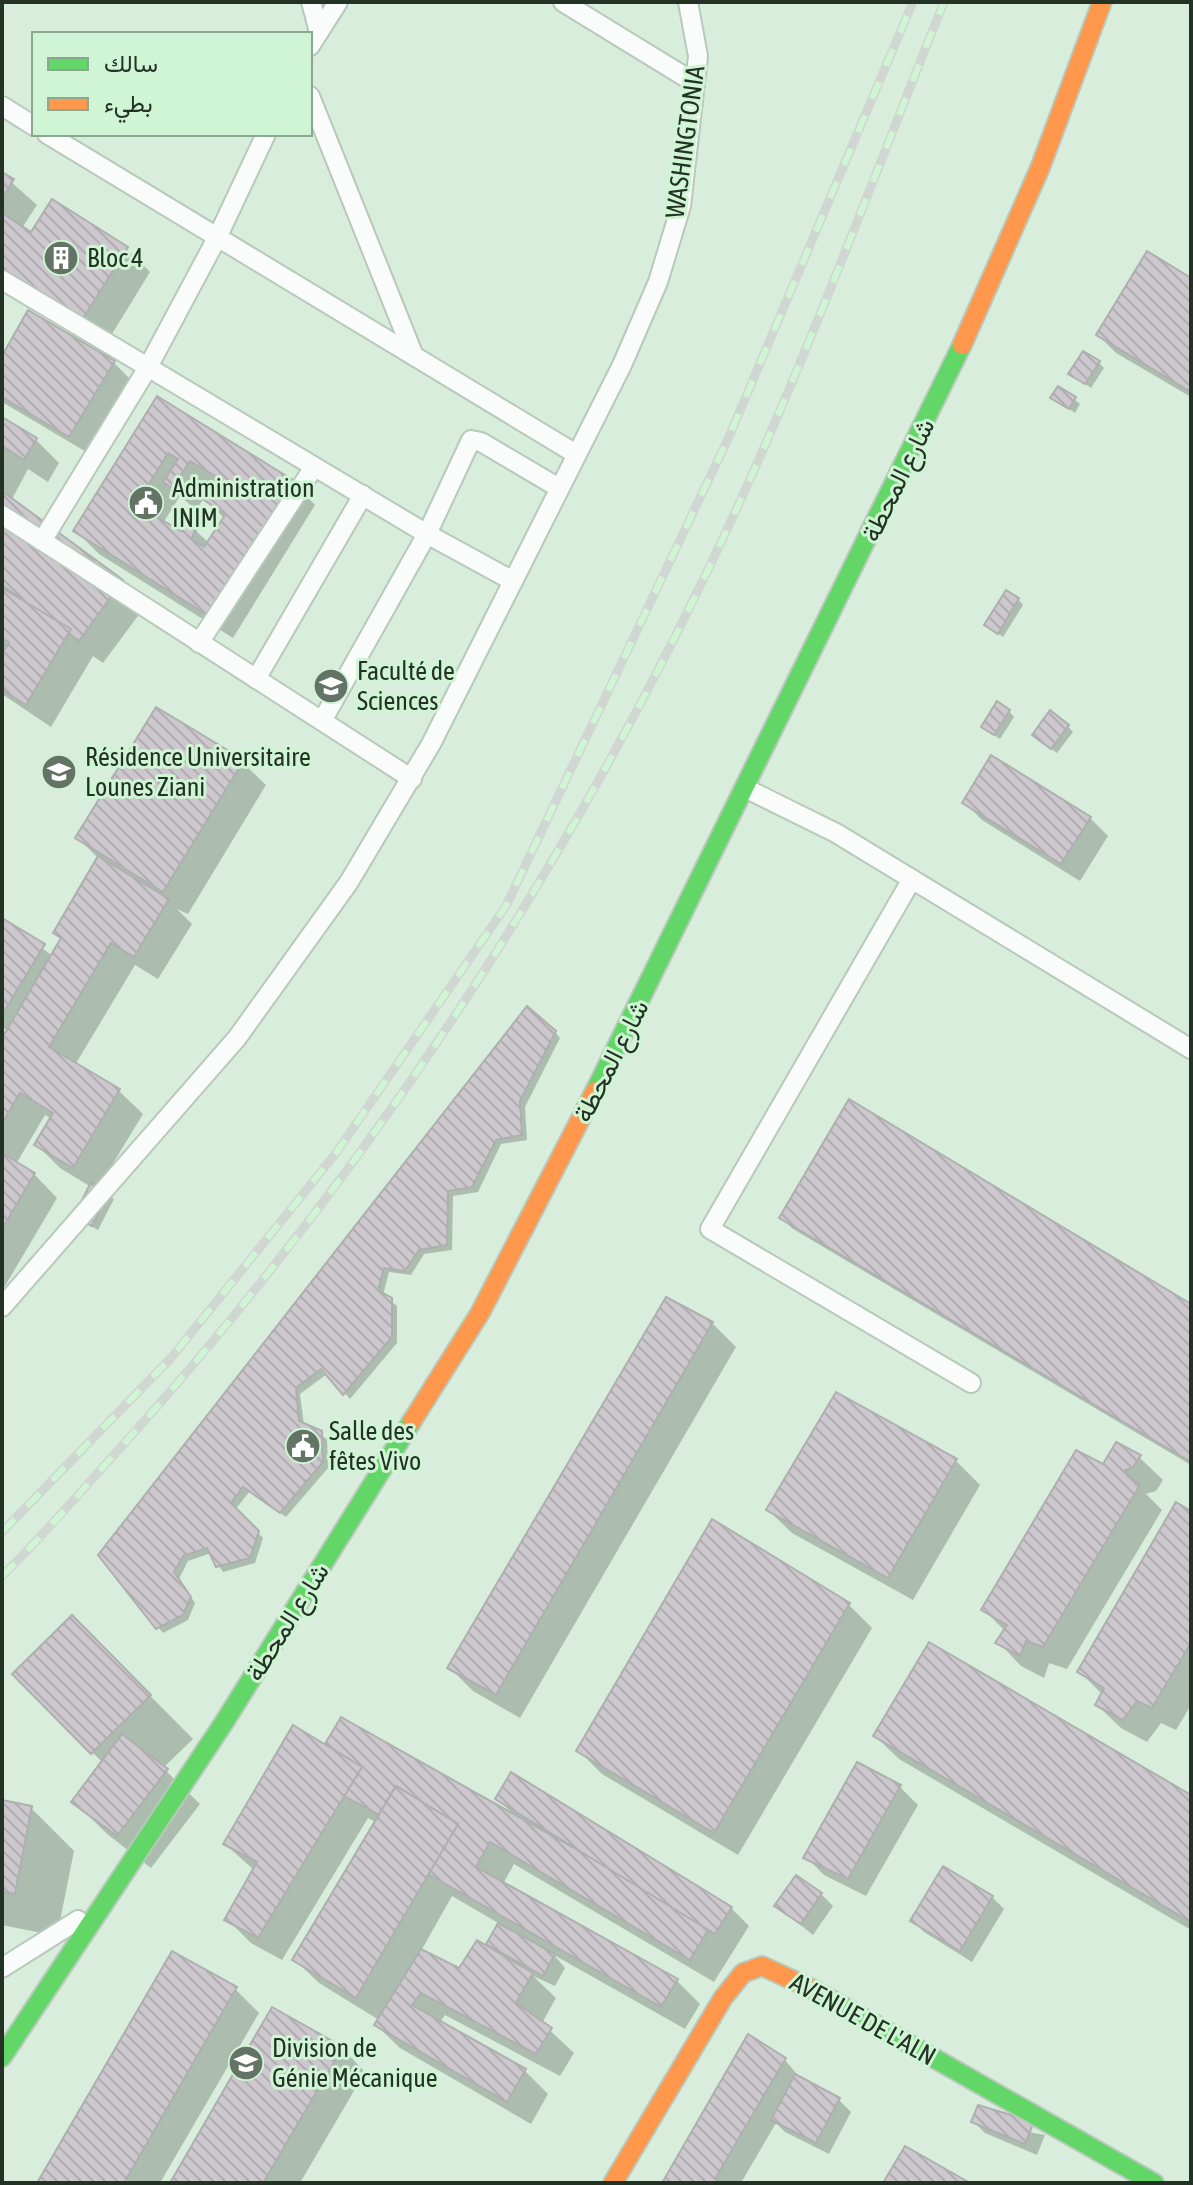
<svg xmlns="http://www.w3.org/2000/svg" width="1193" height="2185" viewBox="0 0 1193 2185" font-family="'Asap Condensed',Vazirmatn,sans-serif">
<style>
.shadow{fill:#0003;fill-rule:evenodd}
.building{fill:url(#building-back-hatch);stroke:#adb0ae;stroke-width:2;fill-rule:evenodd}
.lines{fill:none;stroke-linecap:round;stroke-linejoin:round}
.lane-casing{stroke:#b8c9bb;stroke-width:22}
.fast-casing{stroke:#b8c9bb;stroke-width:22}
.slow-casing{stroke:#b8c9bb;stroke-width:22}
.lane{stroke:#f9fcfa;stroke-width:18}
.fast{stroke:#63d668;stroke-width:18}
.slow{stroke:#ff974d;stroke-width:18}
.rail-casing{stroke:#d0d6d1;stroke-width:9}
.rail{stroke:#d0f5d5;stroke-width:6;stroke-dasharray:18;stroke-linecap:butt}
.labels{text-anchor:middle;stroke-width:6;stroke-linejoin:round;paint-order:stroke}
.street-label{font-size:26px;fill:#243226;stroke:#d0f5d5}
.poi-label{font-size:26px;fill:#243226;stroke:#d0f5d5;text-anchor:start}
</style>
<defs>
<pattern id="building-back-hatch" width="6" height="6" patternUnits="userSpaceOnUse" patternTransform="scale(2)"><rect width="6" height="6" fill="#cdc8ce"/><path d="M-1 5l2 2M0 0l6 6M5-1l2 2" fill="none" stroke="#b0acb1"/></pattern>
</defs>
<rect width="100%" height="100%" fill="#d8eddb"/>
<g class="shadow">
<polygon points="2,174 37,205 22,228 32,235 126,248 150,272 107,342 2,277"/>
<polygon points="1191,281 1191,397 1116,353 1098,335"/>
<polygon points="2,360 114,363 132,381 88,453 2,402"/>
<polygon points="1098,362 1104,368 1091,388 1071,374"/>
<polygon points="1053,398 1074,399 1080,404 1075,413"/>
<path d="M158,399l134,82 23,24 -82,133 -134,-84 -23,-23zM214,483l21,13 -2,4 -23,-11zM180,496l16,14 8,-12 21,21 -16,24 -14,-13 -13,4 -19,-11z"/>
<polygon points="2,420 36,440 59,463 48,482 28,469 11,501 122,582 146,605 103,663 93,656 51,727 2,694 2,658 7,649 2,646 2,591 6,591 2,587"/>
<polygon points="1018,599 1023,605 1003,637 987,625"/>
<polygon points="1009,711 1014,717 1000,739 989,732"/>
<polygon points="1068,726 1073,732 1057,753 1040,740"/>
<polygon points="242,762 266,785 188,914 177,909 192,924 158,979 135,965 75,1065 119,1091 143,1114 98,1188 114,1199 98,1230 82,1221 91,1187 60,1168 37,1145 52,1119 45,1115 16,1164 34,1174 57,1198 2,1291 2,1042 8,1031 2,1027 2,920 53,956 63,940 55,933 99,859 77,837"/>
<polygon points="964,802 1090,818 1108,836 1080,881 982,820"/>
<polygon points="555,1032 560,1038 525,1107 527,1140 501,1144 478,1192 453,1196 452,1250 424,1254 411,1275 389,1272 383,1295 397,1306 397,1343 350,1399 327,1374 300,1394 304,1425 327,1439 328,1468 286,1517 250,1491 235,1510 263,1538 255,1563 223,1572 211,1553 188,1561 179,1579 195,1603 188,1620 163,1633 101,1555"/>
<polygon points="781,1218 1191,1306 1191,1465 793,1229"/>
<polygon points="712,1323 736,1347 520,1718 473,1691 449,1667"/>
<polygon points="836,1395 956,1461 980,1485 913,1600 792,1533 768,1510"/>
<polygon points="1139,1457 1163,1480 1156,1491 1146,1494 1162,1510 1067,1669 1049,1663 1044,1678 1021,1666 998,1642 1005,1631 984,1610 1104,1467"/>
<polygon points="1191,1514 1191,1705 1176,1730 1161,1723 1147,1742 1121,1728 1097,1705 1103,1695 1080,1672"/>
<polygon points="849,1605 872,1628 738,1855 602,1774 578,1750"/>
<polygon points="72,1617 193,1739 163,1768 200,1804 151,1868 107,1834 74,1801 103,1763 15,1674"/>
<path d="M342,1719l171,95 -16,-16 234,110 18,18 -35,56 -200,-118 -11,20 174,97 23,23 -15,25 -131,-74 11,13 -10,18 -22,-10 23,22 -14,25 32,30 -14,23 -115,-61 -5,7 84,48 24,24 -17,30 -131,-76 -24,-23 3,-5 -60,-37 -24,-23 82,-137 -9,-5 -86,142 -31,-17 -24,-24 28,-48 -30,-27 101,-97zM452,1896l48,28 -12,20 8,8 -36,19 -39,-20z"/>
<polygon points="875,1736 1191,1797 1191,1930 899,1759"/>
<polygon points="858,1765 900,1787 918,1805 866,1896 824,1875 806,1857"/>
<polygon points="2,1802 31,1808 74,1851 57,1936 2,1925"/>
<polygon points="821,1894 833,1906 813,1935 777,1906"/>
<polygon points="992,1897 1004,1909 972,1962 924,1932 912,1920"/>
<polygon points="235,1989 259,2013 160,2183 40,2183"/>
<polygon points="342,2048 365,2072 300,2183 173,2183"/>
<polygon points="784,2059 801,2079 839,2100 851,2112 829,2154 785,2132 776,2123 741,2183 664,2183"/>
<polygon points="974,2122 1045,2135 1037,2155 985,2133"/>
</g>
<g class="building">
<polygon points="2,172 14,179 2,199"/>
<polygon points="52,199 128,247 82,320 2,270 2,213 31,232"/>
<polygon points="1147,251 1191,278 1191,392 1096,335"/>
<polygon points="28,310 115,361 69,437 2,397 2,356"/>
<polygon points="1083,351 1100,361 1085,384 1068,374"/>
<polygon points="1058,386 1076,397 1069,409 1050,398"/>
<path d="M157,396l136,84 -84,136 -136,-85zM168,453l10,6 -15,23 9,6 18,-27 47,28 -5,8 -23,-12 -9,12 25,18 -21,32 -13,-8 6,-11 -10,-6 -6,9 -45,-26z"/>
<polygon points="2,417 37,438 24,460 4,447 2,451"/>
<polygon points="2,491 123,580 79,641 2,585"/>
<polygon points="2,588 71,629 26,705 2,690 2,654 9,642 2,638"/>
<polygon points="1006,590 1019,598 998,634 984,625"/>
<polygon points="997,701 1010,710 994,735 981,727"/>
<polygon points="156,707 244,760 163,892 75,838"/>
<polygon points="1050,710 1069,725 1051,749 1032,735"/>
<polygon points="991,755 1091,817 1061,864 962,803"/>
<polygon points="98,856 169,899 134,957 111,943 49,1047 120,1089 73,1168 34,1145 53,1113 20,1093 2,1124 2,1038 61,938 53,933"/>
<polygon points="2,918 45,944 2,1015"/>
<polygon points="527,1006 556,1031 520,1101 522,1135 496,1140 472,1187 448,1191 447,1245 419,1250 405,1271 384,1268 378,1290 392,1298 392,1337 343,1395 321,1369 296,1388 299,1421 322,1431 323,1462 280,1513 243,1487 231,1503 259,1531 250,1558 216,1567 207,1548 183,1556 174,1572 191,1597 183,1615 156,1629 98,1555"/>
<polygon points="849,1099 1191,1304 1191,1462 779,1218"/>
<polygon points="2,1153 35,1173 2,1229"/>
<polygon points="91,1182 109,1192 92,1226 74,1216"/>
<polygon points="666,1297 713,1322 496,1695 447,1668"/>
<polygon points="836,1392 957,1459 888,1578 766,1510"/>
<polygon points="1116,1442 1141,1455 1133,1467 1124,1471 1140,1485 1043,1647 1026,1641 1020,1656 995,1643 1007,1625 981,1610 1076,1450 1103,1464"/>
<polygon points="1176,1502 1191,1511 1191,1643 1152,1708 1137,1701 1123,1720 1095,1705 1104,1688 1077,1672"/>
<polygon points="712,1519 850,1603 714,1833 576,1751"/>
<polygon points="72,1615 151,1695 91,1754 12,1674"/>
<polygon points="929,1642 1191,1795 1191,1922 873,1736"/>
<polygon points="341,1717 711,1925 690,1960 490,1842 476,1867 678,1979 661,2007 428,1874 458,1824 396,1786 379,1815 344,1796 362,1767 325,1744"/>
<polygon points="293,1725 362,1767 258,1938 224,1920 257,1862 223,1844"/>
<polygon points="122,1734 168,1769 117,1836 71,1802"/>
<polygon points="857,1762 901,1785 848,1879 803,1858"/>
<polygon points="511,1772 732,1907 715,1934 495,1799"/>
<polygon points="396,1786 458,1824 356,1998 292,1960"/>
<polygon points="2,1800 32,1806 15,1894 2,1892"/>
<polygon points="943,1866 993,1896 960,1951 910,1921"/>
<polygon points="796,1875 822,1893 801,1924 774,1906"/>
<polygon points="498,1923 555,1954 543,1976 486,1944"/>
<polygon points="477,1940 533,1973 516,2003 552,2028 536,2054 421,1993 412,2005 526,2069 507,2102 374,2025 421,1949 459,1968"/>
<polygon points="172,1951 237,1987 124,2183 37,2183"/>
<polygon points="272,2007 343,2047 263,2183 170,2183"/>
<polygon points="748,2034 786,2058 716,2177 718,2183 662,2183"/>
<polygon points="795,2074 840,2098 816,2143 771,2120"/>
<polygon points="978,2105 1034,2122 1025,2144 971,2122"/>
<polygon points="905,2146 970,2183 883,2183"/>
</g>
<g class="lines">
<defs>
<g id="lane">
<polyline points="311,2 319,32"/>
<polyline points="563,2 695,83"/>
<polyline points="310,46 338,2"/>
<polyline points="310,96 414,356"/>
<polyline points="2,106 34,126"/>
<polyline points="47,134 576,454"/>
<polyline points="2,280 427,534 513,581"/>
<polyline points="2,515 412,779"/>
<polyline points="42,541 147,369 217,238 266,134"/>
<polyline points="199,643 314,467"/>
<polyline points="256,679 363,495"/>
<polyline points="322,721 427,534 471,440 481,442 559,488"/>
<polyline points="745,788 836,833 1191,1049"/>
<polyline points="912,879 710,1229 971,1383"/>
<polyline points="2,1307 237,1038 349,882 431,744 622,365 658,282 681,206 695,83 698,56 688,2"/>
<polyline points="2,1968 78,1920"/>
</g>
<g id="fast">
<polyline points="595,1091 962,345"/>
<polyline points="814,1990 1154,2183"/>
<polyline points="2,2057 225,1721 412,1421"/>
</g>
<g id="slow">
<polyline points="962,345 1040,168 1102,2"/>
<polyline points="412,1421 480,1313 595,1091"/>
<polyline points="613,2183 723,1998 743,1973 762,1966 814,1990"/>
</g>
</defs>
<use href="#lane" class="lane-casing"/>
<use href="#fast" class="fast-casing"/>
<use href="#slow" class="slow-casing"/>
<use href="#lane" class="lane"/>
<use href="#fast" class="fast"/>
<use href="#slow" class="slow"/>
<defs>
<g id="rail">
<polyline points="2,1532 171,1358 336,1153 506,906 728,439 913,2"/>
<path d="M2,1576c42,-41 80,-86 120,-130 262,-291 479,-628 637,-987 66,-150 124,-305 185,-457"/>
</g>
</defs>
<use href="#rail" class="rail-casing"/>
<use href="#rail" class="rail"/>
</g>
<defs>
<symbol id="building-disc" viewBox="-11 -11 22 22"><circle r="9.5" fill="#637365" stroke="#d0f5d5"/><path d="M-4-6H4V6H1V3H-1V6H-4ZM-2.5-4.3h1.7v1.8h-1.7ZM.8-4.3h1.7v1.8H.8ZM-2.5-1h1.7V.8h-1.7ZM.8-1h1.7V.8H.8Z" fill="#fff"/></symbol>
<symbol id="civic-disc" viewBox="-11 -11 22 22"><circle r="9.5" fill="#637365" stroke="#d0f5d5"/><path d="M-.6-6.5H3V-4.5H.6V-3L4-1V1h2V6H-6V1h2V-1L-.6-3ZM-1.2 2.5V6h2.4V2.5Z" fill="#fff"/></symbol>
<symbol id="university-disc" viewBox="-11 -11 22 22"><circle r="9.5" fill="#637365" stroke="#d0f5d5"/><path d="M0-5L7-2L0 1L-7-2ZM-4 1L0 2.5L4 1V4Q0 6-4 4Z" fill="#fff"/></symbol>
</defs>
<g fill-rule="evenodd">
<use href="#building-disc" x="41" y="238" width="40" height="40"/>
<use href="#civic-disc" x="126" y="483" width="40" height="40"/>
<use href="#university-disc" x="311" y="666" width="40" height="40"/>
<use href="#university-disc" x="39" y="752" width="40" height="40"/>
<use href="#civic-disc" x="283" y="1426" width="40" height="40"/>
<use href="#university-disc" x="226" y="2043" width="40" height="40"/>
</g>
<g class="labels">
<g class="street-label">
<text transform="translate(685 142) rotate(-82)" y="9">WASHINGTONIA</text>
<text transform="translate(898 480) rotate(-64)" y="9">شارع المحطة</text>
<text transform="translate(611 1061) rotate(-63)" y="9">شارع المحطة</text>
<text transform="translate(287 1622) rotate(-58)" y="9">شارع المحطة</text>
<text transform="translate(863 2019) rotate(29)" y="9">AVENUE DE L'ALN</text>
</g>
<g class="poi-label">
<text x="87" y="267">Bloc 4</text>
<text x="172" y="497">Administration<tspan x="172" dy="30">INIM</tspan></text>
<text x="357" y="680">Faculté de<tspan x="357" dy="30">Sciences</tspan></text>
<text x="85" y="766">Résidence Universitaire<tspan x="85" dy="30">Lounes Ziani</tspan></text>
<text x="329" y="1440">Salle des<tspan x="329" dy="30">fêtes Vivo</tspan></text>
<text x="272" y="2057">Division de<tspan x="272" dy="30">Génie Mécanique</tspan></text>
</g>
</g>
<rect width="1193" height="2185" fill="none" stroke="#243226" stroke-width="8"/>
<rect x="32" y="32" width="280" height="104" fill="#d0f5d5" stroke="#8ba78f" stroke-width="2"/>
<rect x="48" y="58" width="40" height="12" fill="#63d668" stroke="#8ba78f" stroke-width="2"/>
<text x="104" y="72" font-size="24" fill="#243226">سالك</text>
<rect x="48" y="98" width="40" height="12" fill="#ff974d" stroke="#8ba78f" stroke-width="2"/>
<text x="104" y="112" font-size="24" fill="#243226">بطيء</text>
</svg>
